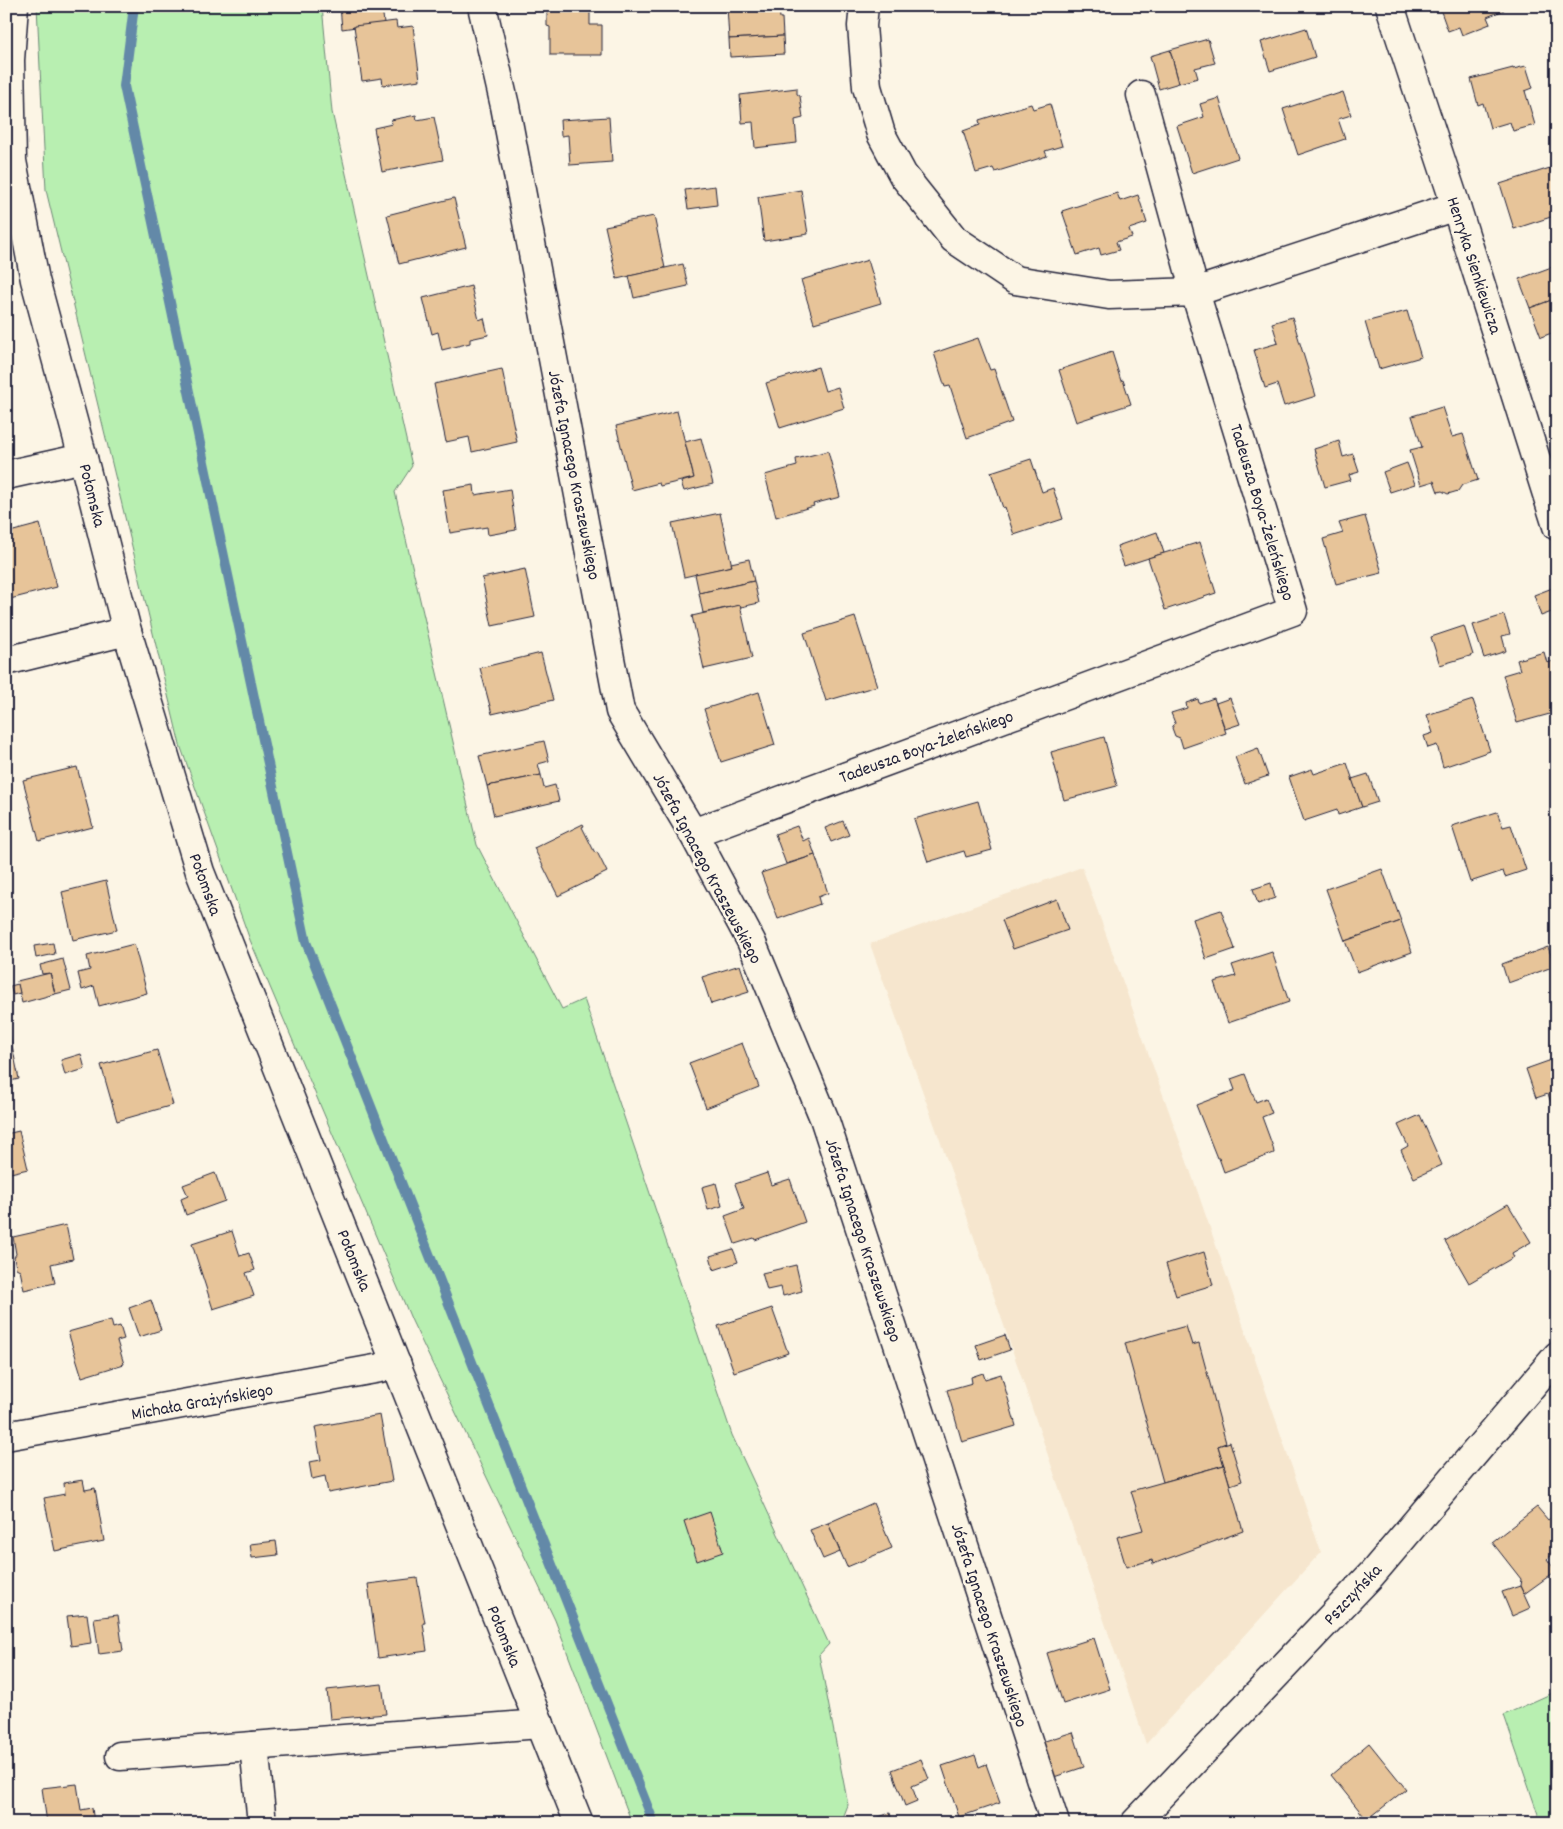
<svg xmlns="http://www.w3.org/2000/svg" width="1563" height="1829" viewBox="0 0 1563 1829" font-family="Dekko,sans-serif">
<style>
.built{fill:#f6e6ce}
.green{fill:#b8efb1;stroke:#6d8876}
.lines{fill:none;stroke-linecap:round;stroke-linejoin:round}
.stream{stroke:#6489a8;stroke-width:10}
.building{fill:#e7c499;stroke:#22223b}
.minor-casing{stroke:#22223b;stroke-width:31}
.minor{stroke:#fcf5e5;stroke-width:28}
.labels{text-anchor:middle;stroke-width:5;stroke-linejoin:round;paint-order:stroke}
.street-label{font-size:18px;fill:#22223b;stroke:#fcf5e5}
</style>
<rect width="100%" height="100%" fill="#fcf5e5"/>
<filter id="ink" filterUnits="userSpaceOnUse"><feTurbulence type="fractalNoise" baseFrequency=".02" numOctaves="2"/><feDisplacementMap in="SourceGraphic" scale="10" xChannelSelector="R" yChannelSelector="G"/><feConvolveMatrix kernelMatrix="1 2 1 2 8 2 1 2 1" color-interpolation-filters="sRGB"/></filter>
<g filter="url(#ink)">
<polygon class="built" points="1082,867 1197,1190 1321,1552 1146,1744 962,1202 870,944"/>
<g class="green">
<polygon points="37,6 322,6 332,112 412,466 395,492 477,845 562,1009 584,999 732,1435 829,1644 819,1655 848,1805 841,1823 632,1823 555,1620 412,1321 250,940 180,745 46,190"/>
<polygon points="1557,1691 1557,1823 1541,1823 1504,1715"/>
</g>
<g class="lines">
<polyline class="stream" points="134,6 124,86 306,942 654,1823"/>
</g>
<g class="building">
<polygon points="340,6 382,7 384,23 342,29"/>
<polygon points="547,6 590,6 590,25 602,25 602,55 550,55 550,27 547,26"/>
<polygon points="727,6 779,6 780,18 782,18 783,36 729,39"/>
<polygon points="1439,6 1503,6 1504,10 1487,17 1490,24 1462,35 1459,27 1448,31"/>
<polygon points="396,21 397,28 413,26 420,80 383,85 382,78 362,81 354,26"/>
<polygon points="1306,28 1315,57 1270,71 1261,42"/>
<polygon points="783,36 784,54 730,57 729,39"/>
<polygon points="1208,39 1215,63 1195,68 1198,78 1179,83 1170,50"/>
<polygon points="1170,50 1179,83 1159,89 1150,56"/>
<polygon points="1526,66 1533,88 1525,91 1535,125 1513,131 1510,122 1490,128 1483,103 1478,105 1471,79 1513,68 1513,69"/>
<polygon points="797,88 797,94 800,96 803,118 795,120 797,143 755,148 753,122 742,123 740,95"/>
<polygon points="1343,92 1351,115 1338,119 1345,139 1298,155 1283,109 1330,94 1331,96"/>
<polygon points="1219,98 1238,158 1192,173 1177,126 1204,117 1200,104"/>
<polygon points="1031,104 1033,109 1050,104 1062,146 1045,151 1047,156 995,172 993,168 976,173 963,131 980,125 979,120"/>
<polygon points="416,115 417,120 434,117 443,160 382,172 374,128 392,124 391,120"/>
<polygon points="609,117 612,162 570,165 568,135 561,136 560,120"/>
<polygon points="1550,168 1557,189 1557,215 1514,229 1500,184"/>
<polygon points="715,186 717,205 688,209 685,190"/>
<polygon points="801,190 808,234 764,241 758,197"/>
<polygon points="1117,193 1120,201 1138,195 1147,223 1129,229 1132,237 1116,242 1119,250 1101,255 1099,248 1077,255 1062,211"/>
<polygon points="454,198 466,247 399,264 387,215"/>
<polygon points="654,216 665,268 617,279 605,226"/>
<polygon points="868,260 881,303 814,323 801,280"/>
<polygon points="683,264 688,286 634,298 629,276"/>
<polygon points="1557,265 1557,298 1530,308 1519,279"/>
<polygon points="471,286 479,320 484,318 488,335 470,339 470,343 442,350 438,332 432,334 423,298"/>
<polygon points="1557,298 1557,331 1541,337 1530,308"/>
<polygon points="1407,311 1421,357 1379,369 1365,322"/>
<polygon points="1292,317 1316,396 1284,406 1277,384 1265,388 1254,350 1278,343 1272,323"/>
<polygon points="978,338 990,370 994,369 1012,422 967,438 950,386 945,387 934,353"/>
<polygon points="1112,352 1121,381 1123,380 1131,404 1076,422 1059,370"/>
<polygon points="818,367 825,391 838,387 844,408 780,428 766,383"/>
<polygon points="502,369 517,442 472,452 469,437 446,442 434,384"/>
<polygon points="1442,407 1452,437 1463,434 1478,480 1462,485 1458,491 1448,494 1442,491 1438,492 1434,481 1421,485 1410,450 1422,447 1412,416"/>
<polygon points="677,411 694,478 660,486 659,483 632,490 616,426"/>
<polygon points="701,438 713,484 684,491 681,482 694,478 685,442"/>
<polygon points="1339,441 1343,457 1353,454 1359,472 1349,475 1351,480 1325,487 1314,449"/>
<polygon points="828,451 840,497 813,504 814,506 776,517 765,475 797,466 796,459"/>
<polygon points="1031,459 1042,492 1053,488 1063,519 1014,535 1005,507 1003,508 991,472"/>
<polygon points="1407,463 1415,484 1390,492 1383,472"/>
<polygon points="474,485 475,495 510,489 516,530 488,535 487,527 450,533 443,490"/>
<polygon points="720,513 732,566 684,577 672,523"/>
<polygon points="1365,516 1382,573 1336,584 1323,539 1343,533 1339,523"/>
<polygon points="40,524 57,587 10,599 6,583 6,533"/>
<polygon points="1157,532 1164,553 1124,566 1117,546"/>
<polygon points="1200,542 1216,593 1165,610 1148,558"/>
<polygon points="749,559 754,581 699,593 695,574 732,566 731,563"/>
<polygon points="525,569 535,617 492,626 482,578"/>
<polygon points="754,581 759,603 741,607 740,605 703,613 699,593"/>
<polygon points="1555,587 1557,592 1557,610 1541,616 1534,595"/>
<polygon points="740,605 752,658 704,669 692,616"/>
<polygon points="1504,615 1510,634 1502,636 1506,651 1484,658 1473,625"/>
<polygon points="855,617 877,686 826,701 804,633"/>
<polygon points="1464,626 1473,655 1440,665 1431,637"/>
<polygon points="1544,652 1547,663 1557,660 1557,712 1517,723 1503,675 1520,670 1517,660"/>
<polygon points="541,653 553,700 492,714 480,668"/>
<polygon points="759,692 775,745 721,762 704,709"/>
<polygon points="1214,698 1226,733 1183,748 1180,738 1175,736 1172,728 1175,723 1171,713 1187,708 1186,703 1198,699 1199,703"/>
<polygon points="1230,698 1240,724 1225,729 1216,703"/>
<polygon points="1473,700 1490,751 1443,767 1437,745 1428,748 1424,736 1433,733 1427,715"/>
<polygon points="1104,737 1117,786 1064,800 1051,752"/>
<polygon points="544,741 549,761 538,764 541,775 487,786 479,756"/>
<polygon points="1258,748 1268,776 1245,784 1235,757"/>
<polygon points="1347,763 1362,807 1338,815 1337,810 1304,821 1289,777 1312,769 1314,774"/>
<polygon points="77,767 93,827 39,841 23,780"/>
<polygon points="1368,774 1378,802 1362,807 1352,779"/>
<polygon points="541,775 544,788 555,785 559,801 494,816 487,786"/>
<polygon points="978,801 992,850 966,857 964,851 928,862 914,819"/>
<polygon points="1497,812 1503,827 1511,825 1526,870 1505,877 1503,871 1470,882 1452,826"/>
<polygon points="843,821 849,835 831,842 825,828"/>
<polygon points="583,824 584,826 582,827 595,853 597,852 607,872 558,896 534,848"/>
<polygon points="797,826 803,841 809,838 815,855 786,864 775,834"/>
<polygon points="815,855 828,893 818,897 820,904 778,919 761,873"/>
<polygon points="1382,869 1401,921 1345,941 1326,889"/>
<polygon points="106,881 117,930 73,940 62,892"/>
<polygon points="1271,883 1275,898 1258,904 1253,889"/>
<polygon points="1057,899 1068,930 1013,949 1002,920"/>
<polygon points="1221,910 1235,949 1206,959 1193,919"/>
<polygon points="1401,921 1412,952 1357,972 1345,941"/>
<polygon points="53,943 55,954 36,958 34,946"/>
<polygon points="134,944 147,993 99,1006 94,986 82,990 78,973 90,970 87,956"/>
<polygon points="1548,947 1555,966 1508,983 1502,964"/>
<polygon points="1272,952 1289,1002 1228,1023 1214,982 1236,976 1232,965"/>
<polygon points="63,959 71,990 55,994 50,973 42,974 40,965"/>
<polygon points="740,965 749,992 711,1004 702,977"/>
<polygon points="50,973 55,994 22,1003 17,981"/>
<polygon points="18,984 20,993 13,995 10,986"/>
<polygon points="10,1036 19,1079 6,1082 6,1037"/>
<polygon points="742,1043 759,1087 706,1108 689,1063"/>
<polygon points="157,1050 173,1105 117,1121 101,1065"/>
<polygon points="81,1054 85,1069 65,1075 61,1060"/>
<polygon points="1557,1058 1557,1112 1555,1113 1548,1094 1536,1098 1526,1069"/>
<polygon points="1245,1074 1256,1102 1266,1098 1272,1113 1262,1117 1273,1147 1274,1153 1224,1172 1219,1158 1217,1158 1196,1105 1235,1090 1231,1079"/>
<polygon points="1420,1115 1442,1165 1414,1178 1401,1150 1408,1146 1398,1125"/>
<polygon points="19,1131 28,1169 6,1174 6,1134"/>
<polygon points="215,1173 225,1201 186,1215 181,1199 188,1196 183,1185"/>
<polygon points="767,1173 771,1185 790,1179 805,1222 755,1240 754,1238 735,1244 725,1216 744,1209 735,1184"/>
<polygon points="716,1183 722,1206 708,1210 702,1187"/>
<polygon points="1508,1204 1531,1242 1512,1253 1514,1257 1469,1283 1445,1241"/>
<polygon points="66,1225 73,1259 51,1264 55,1283 24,1290 20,1270 16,1268 14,1257 16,1254 13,1237"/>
<polygon points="232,1231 240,1256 249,1253 255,1270 246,1273 254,1296 213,1309 192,1244"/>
<polygon points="733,1249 738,1262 714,1270 710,1256"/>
<polygon points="1204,1252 1213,1285 1176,1296 1166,1264"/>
<polygon points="796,1265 802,1291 783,1296 781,1287 767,1290 762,1273"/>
<polygon points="151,1300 161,1330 139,1337 129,1308"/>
<polygon points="772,1308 788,1353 734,1372 718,1326"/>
<polygon points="111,1320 113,1328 120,1326 124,1339 117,1341 124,1364 82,1377 68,1332"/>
<polygon points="1186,1326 1192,1345 1199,1343 1226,1443 1218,1446 1224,1465 1163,1482 1125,1343"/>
<polygon points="1005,1335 1010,1350 981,1360 976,1345"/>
<polygon points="983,1373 985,1379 1001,1374 1016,1426 962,1442 947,1390 972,1383 971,1377"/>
<polygon points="380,1415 392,1481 328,1493 325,1476 312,1479 309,1462 321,1460 315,1427"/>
<polygon points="1230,1442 1242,1481 1230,1485 1218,1446"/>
<polygon points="1224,1465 1243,1531 1153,1564 1152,1560 1126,1567 1117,1537 1143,1530 1131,1491"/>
<polygon points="83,1480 85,1490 95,1488 104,1541 55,1551 44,1498 65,1494 64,1483"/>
<polygon points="873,1503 892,1548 847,1567 828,1523"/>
<polygon points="1537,1507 1548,1520 1557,1513 1557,1551 1547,1559 1556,1571 1524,1594 1520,1586 1521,1579 1492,1542"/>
<polygon points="710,1512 723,1552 697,1561 684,1521"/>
<polygon points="828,1523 840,1552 823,1559 810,1530"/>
<polygon points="276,1541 278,1555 252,1558 250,1544"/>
<polygon points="417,1578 425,1623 423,1623 427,1651 378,1658 368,1584"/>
<polygon points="1520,1586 1530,1608 1512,1616 1502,1592"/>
<polygon points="87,1614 91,1643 71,1646 67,1616"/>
<polygon points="118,1615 123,1651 99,1654 94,1618"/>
<polygon points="1094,1638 1110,1689 1063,1704 1047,1653"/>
<polygon points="382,1684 386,1714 330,1719 327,1690"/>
<polygon points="1073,1732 1084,1767 1054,1777 1042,1742"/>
<polygon points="1369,1743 1406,1789 1367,1820 1331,1775"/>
<polygon points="975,1755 979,1767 986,1764 1000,1803 959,1817 942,1766"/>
<polygon points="921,1759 929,1779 912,1786 917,1801 905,1806 892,1770"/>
<polygon points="77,1784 81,1810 92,1808 94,1823 47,1823 42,1788"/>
<polygon points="890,1813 893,1823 862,1823"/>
</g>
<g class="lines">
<defs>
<g id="minor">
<polyline points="14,6 10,60 12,161 35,280 83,458 127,631 200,872 579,1823"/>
<polyline points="482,6 505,106 620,711 693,833 751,941 824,1118 1055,1823"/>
<polyline points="1390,6 1456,206 1557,526"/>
<polyline points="1141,95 1195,292 1456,206"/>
<polyline points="6,475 83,458"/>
<polyline points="6,661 127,631"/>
<polyline points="693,833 1293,611 1195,292 1109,295 1015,280 954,239 903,175 881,134 867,87 862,26 864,6"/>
<polyline points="6,1436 397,1365"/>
<polyline points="254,1746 262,1823"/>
<polyline points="120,1756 540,1724"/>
<polyline points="1135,1823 1372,1574 1557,1356"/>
</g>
</defs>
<use href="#minor" class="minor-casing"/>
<use href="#minor" class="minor"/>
</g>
</g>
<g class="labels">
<g class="street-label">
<text transform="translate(1475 265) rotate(72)" y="6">Henryka Sienkiewicza</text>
<text transform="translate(575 475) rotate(79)" y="6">Józefa Ignacego Kraszewskiego</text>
<text transform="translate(93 495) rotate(76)" y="6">Połomska</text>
<text transform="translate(1263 512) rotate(73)" y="6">Tadeusza Boya-Żeleńskiego</text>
<text transform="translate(926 746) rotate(-20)" y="6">Tadeusza Boya-Żeleńskiego</text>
<text transform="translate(708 868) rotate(62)" y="6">Józefa Ignacego Kraszewskiego</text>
<text transform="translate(206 884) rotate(70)" y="6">Połomska</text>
<text transform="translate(864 1240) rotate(72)" y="6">Józefa Ignacego Kraszewskiego</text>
<text transform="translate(355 1260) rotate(68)" y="6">Połomska</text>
<text transform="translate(202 1401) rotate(-10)" y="6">Michała Grażyńskiego</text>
<text transform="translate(1352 1594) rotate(-47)" y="6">Pszczyńska</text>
<text transform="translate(990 1625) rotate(72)" y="6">Józefa Ignacego Kraszewskiego</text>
<text transform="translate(505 1636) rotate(68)" y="6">Połomska</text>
</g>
</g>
<rect width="1563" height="1829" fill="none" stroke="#fcf5e5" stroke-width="25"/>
<rect x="12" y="12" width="1538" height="1804" fill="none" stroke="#22223b" stroke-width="2" filter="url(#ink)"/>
</svg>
